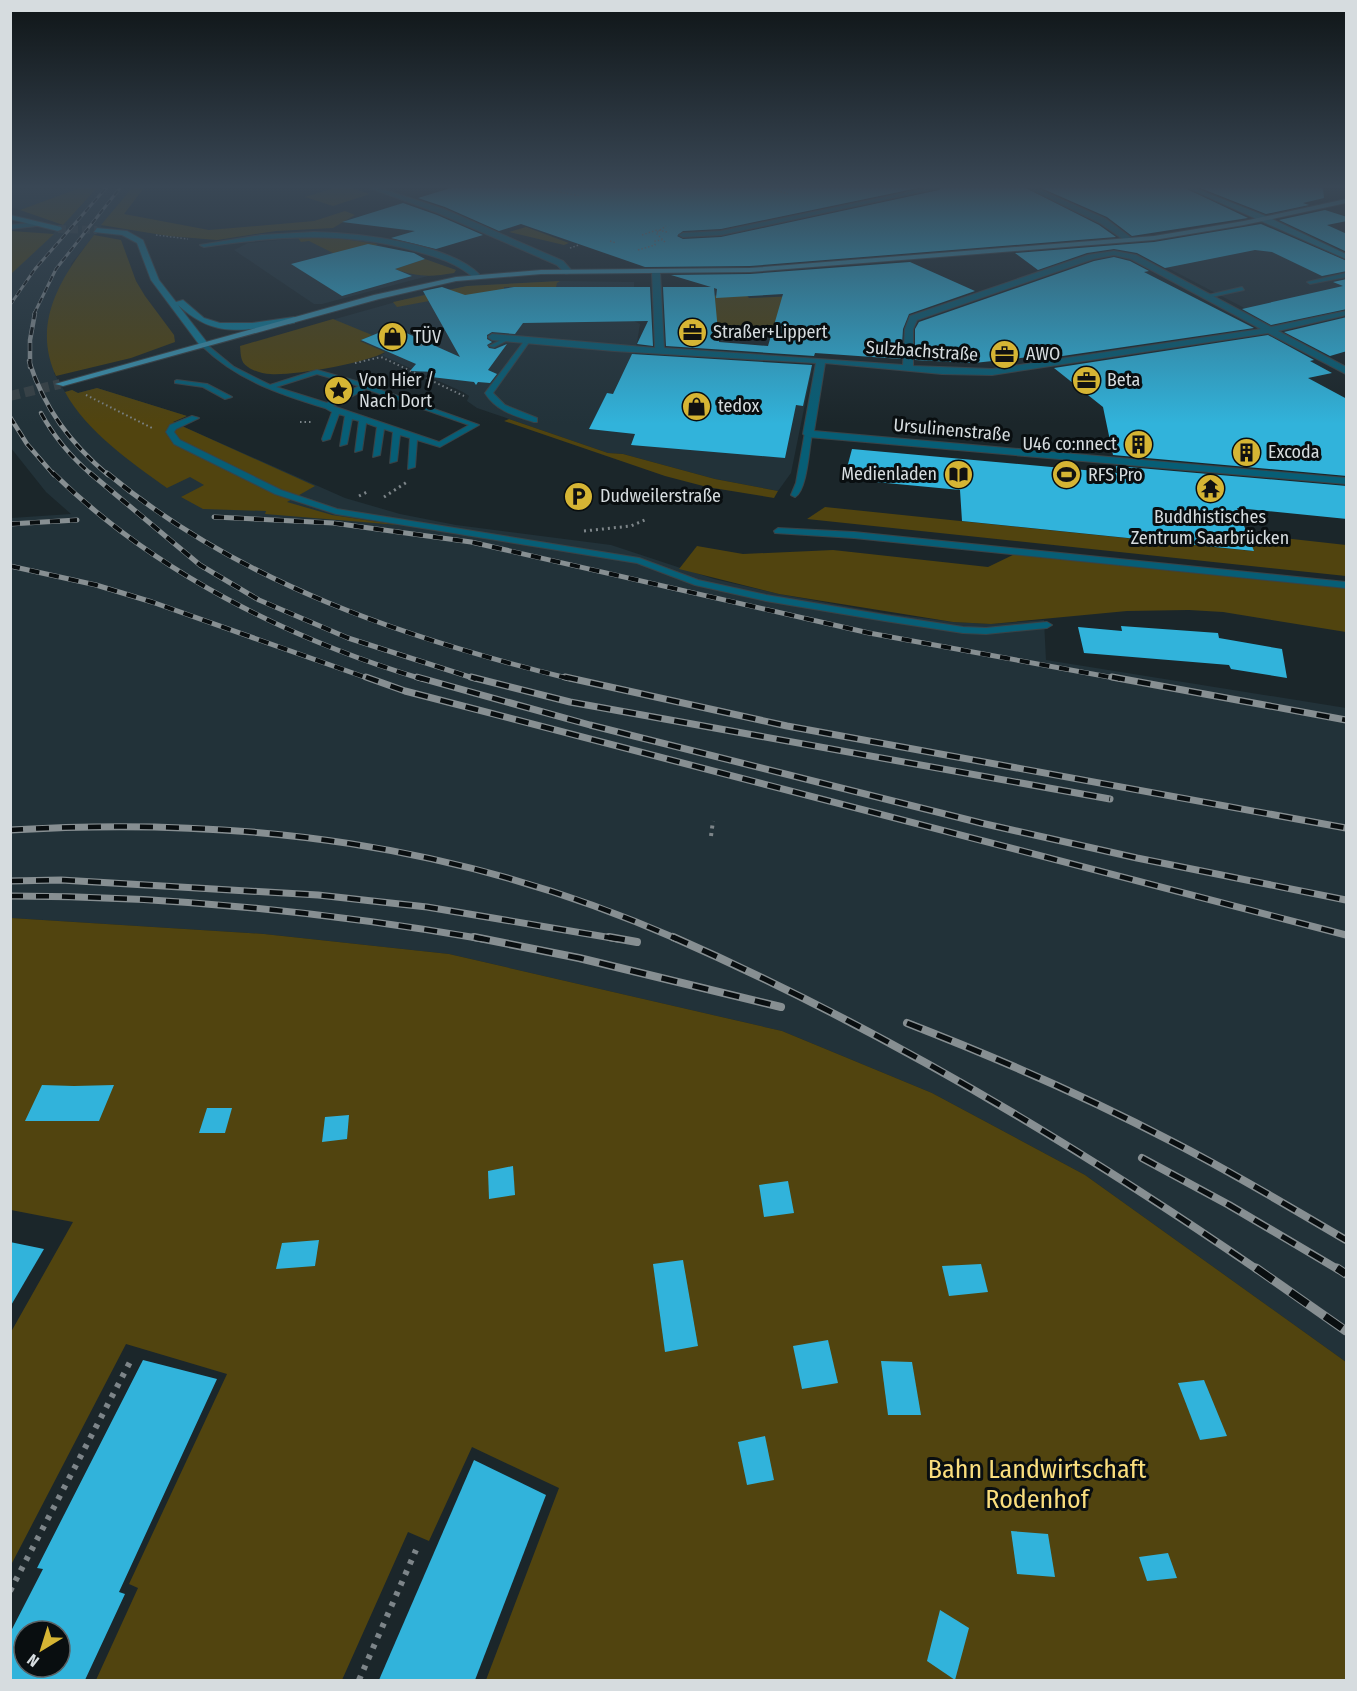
<svg xmlns="http://www.w3.org/2000/svg" width="1357" height="1691" viewBox="0 0 1357 1691" font-family="'Fira Sans Condensed',sans-serif">
<style>
.built{fill:#223239}
.green{fill:#51440f}
.building{fill:#31b3db;fill-rule:evenodd}
.lines{fill:none;stroke-linecap:round;stroke-linejoin:round}
.secondary-tunnel{stroke:#374145;stroke-width:8;stroke-dasharray:8 4;stroke-linecap:butt}
.primary-tunnel{stroke:#374145;stroke-width:10;stroke-dasharray:10 5;stroke-linecap:butt}
.service-casing{stroke:#394347;stroke-width:2}
.minor-casing{stroke:#394347;stroke-width:2}
.secondary-casing{stroke:#394347;stroke-width:2}
.primary-casing{stroke:#394347;stroke-width:2}
.path-far4{stroke:#7d8589;stroke-width:1.5;stroke-dasharray:1.5 2;stroke-linecap:butt}
.path-far3{stroke:#7d8589;stroke-width:2;stroke-dasharray:1.5 3;stroke-linecap:butt}
.path-far2{stroke:#7d8589;stroke-width:3;stroke-dasharray:2 4;stroke-linecap:butt}
.path-far1{stroke:#7d8589;stroke-width:4;stroke-dasharray:3 4.5;stroke-linecap:butt}
.path{stroke:#7d8589;stroke-width:6;stroke-dasharray:4.5 7;stroke-linecap:butt}
.service{fill:#075e76;fill-rule:evenodd}
.minor{fill:#075e76;fill-rule:evenodd}
.secondary{fill:#107d9b;fill-rule:evenodd}
.primary{fill:#3b92af;fill-rule:evenodd}
.rail-far5-casing{stroke:#878f92;stroke-width:3}
.rail-far4-casing{stroke:#878f92;stroke-width:4.5}
.rail-far3-casing{stroke:#878f92;stroke-width:5}
.rail-far2-casing{stroke:#878f92;stroke-width:7}
.rail-far1-casing{stroke:#878f92;stroke-width:8}
.rail-casing{stroke:#878f92;stroke-width:9}
.rail-far5{stroke:#090e10;stroke-width:2;stroke-dasharray:6;stroke-linecap:butt}
.rail-far4{stroke:#090e10;stroke-width:3;stroke-dasharray:8;stroke-linecap:butt}
.rail-far3{stroke:#090e10;stroke-width:4;stroke-dasharray:10;stroke-linecap:butt}
.rail-far2{stroke:#090e10;stroke-width:4.5;stroke-dasharray:13;stroke-linecap:butt}
.rail-far1{stroke:#090e10;stroke-width:5;stroke-dasharray:16;stroke-linecap:butt}
.rail{stroke:#090e10;stroke-width:7;stroke-dasharray:21;stroke-linecap:butt}
.labels{text-anchor:middle;stroke-width:6;stroke-linejoin:round;paint-order:stroke}
.far-poi-label{font-size:18px;fill:#d6dcdf;stroke:#090e10;text-anchor:start}
.far-street-label{font-size:18px;fill:#d6dcdf;stroke:#090e10}
.near-park-label{font-size:26px;fill:#fade7d;stroke:#090e10}
</style>
<rect width="100%" height="100%" fill="#1b262a"/>
<g class="built">
<polygon points="11,188 80,188 20,210 11,207"/>
<polygon points="97,188 132,188 71,264 54,373 65,392 72,390 78,393 97,388 187,416 173,422 345,498 400,514 456,525 611,545 714,579 779,594 884,613 953,622 991,624 1044,620 1046,660 1346,708 1346,1362 1085,1175 932,1093 782,1031 449,954 264,934 11,918 11,518 71,514 46,492 11,448 10,274 50,237"/>
<polygon points="1258,231 1346,270 1346,304 1252,312 1145,256"/>
<polygon points="298,238 357,240 377,244 456,270 454,273 428,276 322,304 314,304 234,250 248,243"/>
<polygon points="560,281 634,282 634,321 640,324 635,355 812,369 791,473 778,491 715,479 623,454 608,453 477,408 467,401 469,396 463,392 381,355 385,353 321,323 417,296 467,286"/>
</g>
<g class="green">
<polygon points="80,188 97,188 63,225 20,210"/>
<polygon points="132,188 144,188 124,214 209,230 314,221 345,211 355,215 333,228 276,231 217,240 168,236 101,225"/>
<polygon points="334,188 351,188 370,194 333,206 305,197"/>
<polygon points="526,227 569,243 564,245 509,232"/>
<polygon points="11,231 54,234 11,274 10,231"/>
<path d="M94,235l27,5 15,41 9,15 29,39 1,7 -44,16 -75,18c-25,-54 6,-100 38,-141z"/>
<polygon points="330,237 377,244 376,246 339,256 309,241 301,242 298,238"/>
<path d="M425,259l31,11 -2,3c-23,4 -37,4 -59,-4z"/>
<polygon points="560,281 557,283 556,287 504,287 505,315 429,301 397,307 393,302 467,286"/>
<polygon points="894,292 854,336 767,330 763,326 713,325 709,296 745,293 749,298"/>
<path d="M333,319l39,16 -12,6 25,11c-18,11 -93,24 -115,22 -6,0 -17,-3 -22,-7 -8,-5 -7,-12 -8,-21z"/>
<path d="M97,388l90,28 -14,6 142,64 -28,16 45,13 67,10 -134,-11 1,-3 -63,-2 -22,-12 23,-12 -14,-8 -23,11c-35,-25 -81,-57 -102,-96l7,-2 6,3z"/>
<polygon points="509,419 608,453 623,454 715,479 778,491 774,498 707,487 665,476 504,421"/>
<polygon points="825,507 1252,551 1247,534 1346,545 1346,576 807,519"/>
<polygon points="697,546 743,554 833,550 988,567 1019,552 1346,585 1346,632 1223,612 1189,610 1127,611 991,624 953,622 779,594 679,569"/>
<polygon points="11,918 264,934 449,954 782,1031 932,1093 1085,1175 1346,1362 1346,1680 486,1680 559,1488 472,1447 429,1541 408,1532 342,1680 96,1680 138,1588 129,1584 227,1374 126,1344 11,1565 11,1332 73,1222 11,1210"/>
</g>
<g class="building">
<polygon points="451,188 918,188 721,229 683,231 677,236 683,239 721,237 939,190 941,188 1026,188 1099,225 1116,237 750,266 645,267 521,224 499,231 445,207 418,198"/>
<polygon points="1041,188 1185,188 1248,218 1132,236 1107,217"/>
<polygon points="1200,188 1323,188 1324,198 1303,203 1309,205 1266,214"/>
<polygon points="403,203 437,215 483,235 436,249 391,238 415,231 342,222"/>
<polygon points="1325,210 1347,217 1347,221 1327,225 1347,234 1347,252 1279,220"/>
<polygon points="1261,224 1347,261 1347,271 1322,276 1272,252 1255,250 1165,268 1137,253 1114,249 1087,253 1038,270 1015,253 1154,242"/>
<polygon points="368,244 414,253 425,259 395,269 412,276 342,296 291,264"/>
<polygon points="1114,257 1130,261 1149,271 1144,272 1254,328 1042,359 1038,356 974,363 915,360 915,329 919,322 1094,261"/>
<path d="M910,262l65,29 -66,23 -6,15 -2,30 -86,-6 -1,3 -148,-10 -3,-59h48l-40,-12 79,-1zM714,288l3,1 -1,9 67,-4 -15,52 -49,-4z"/>
<polygon points="1347,279 1347,309 1271,325 1242,309 1343,286 1333,282"/>
<polygon points="442,287 465,295 514,287 650,287 653,346 637,344 648,321 523,323 515,334 492,332 487,335 487,339 492,342 487,345 489,348 495,349 507,344 488,370 497,374 490,383 478,382 476,385 474,382 431,377 436,372 410,371 416,364 361,340 393,327 460,357 423,291"/>
<polygon points="1347,317 1347,351 1330,356 1284,332"/>
<polygon points="1268,335 1314,360 1310,361 1332,373 1308,378 1347,399 1347,476 1113,455 1103,407 1054,368"/>
<polygon points="632,354 812,365 803,406 796,405 785,458 631,445 635,434 589,429 607,393 613,394"/>
<polygon points="852,449 1117,473 1116,466 1347,486 1347,519 1237,508 1254,551 962,521 960,490 844,479"/>
<polygon points="1121,626 1218,633 1219,638 1282,649 1287,678 1231,669 1229,665 1084,653 1078,627 1122,631"/>
<polygon points="42,1085 74,1086 114,1085 99,1121 25,1121"/>
<polygon points="207,1108 232,1108 225,1133 199,1133"/>
<polygon points="349,1115 347,1139 322,1142 325,1117"/>
<polygon points="513,1166 515,1195 489,1199 488,1171"/>
<polygon points="788,1181 794,1213 764,1217 759,1185"/>
<polygon points="319,1240 315,1266 276,1269 282,1243"/>
<polygon points="10,1242 44,1249 10,1307"/>
<polygon points="683,1260 698,1346 665,1352 653,1264"/>
<polygon points="981,1264 988,1292 949,1296 942,1266"/>
<polygon points="828,1340 838,1383 802,1389 793,1346"/>
<path d="M143,1360l74,19 -98,213 6,2 -40,86h-75v-47l33,-64 -6,-1zM24,1631h36v36h-36z"/>
<polygon points="881,1361 912,1362 921,1415 888,1415"/>
<polygon points="1204,1380 1227,1436 1200,1440 1178,1383"/>
<polygon points="765,1436 774,1480 747,1485 738,1442"/>
<polygon points="474,1460 546,1495 475,1680 379,1680"/>
<polygon points="1011,1531 1048,1534 1055,1577 1017,1574"/>
<polygon points="1168,1553 1177,1578 1147,1581 1139,1557"/>
<polygon points="940,1610 969,1628 955,1680 927,1661"/>
</g>
<g class="lines">
<polyline class="secondary-tunnel" points="58,229 97,230"/>
<polyline class="primary-tunnel" points="10,396 60,384"/>
<defs>
<g id="service">
<polygon points="1346,273 1346,277 1310,284 1307,282"/>
<polygon points="1242,287 1244,290 1207,298 1204,296"/>
<polygon points="505,338 510,339 494,347 489,346"/>
<path d="M525,340l5,1 -37,52 12,12 32,13v4h-3c-19,-6 -38,-11 -49,-29z"/>
<path d="M202,344h4l28,23 36,18 47,-15 39,11 123,44 -39,22 -23,-7 -2,27 -7,2 2,-31 -10,-3 -3,26 -7,2 3,-31 -9,-3 -4,26 -7,2 4,-30 -11,-4 -4,27 -7,2 4,-31 -7,-2 -5,25 -7,2 5,-30 -6,-2 -9,25 -7,2 -1,-2 10,-27 -7,-4c-46,-14 -88,-28 -123,-62zM317,374l42,12 -32,17 -51,-16zM366,389l103,36 -30,17 -106,-36z"/>
<polygon points="177,380 207,384 232,397 225,399 203,387 175,383 175,381"/>
<polygon points="192,416 199,418 176,429 174,432 180,440 281,490 337,509 639,558 698,580 766,595 885,615 963,627 986,628 1047,622 1052,625 1047,628 986,634 963,633 885,621 766,601 695,585 637,563 336,514 275,494 174,444 166,432 170,425"/>
<path d="M805,432l7,2c-3,15 -5,57 -17,63l-4,-2 5,-12z"/>
<polygon points="778,528 854,532 1346,582 1346,588 854,538 775,533 774,531"/>
</g>
<g id="minor">
<polygon points="370,188 379,188 444,209 563,261 573,272 566,274 557,265 438,213"/>
<polygon points="928,188 939,188 721,235 683,237 679,235 683,233 721,231"/>
<polygon points="1028,188 1036,188 1106,219 1134,240 1127,242 1100,223"/>
<polygon points="39,222 36,226 10,229 10,225"/>
<path d="M314,232c44,1 136,11 167,44l-7,2c-17,-15 -37,-21 -59,-27 -71,-20 -139,-15 -211,-4l-4,-2 61,-10z"/>
<path d="M1114,251l22,4 135,72 75,-16v4l-68,16 68,36v7l-78,-41 -276,42 -50,-1 -117,-11 -11,68 532,47v6l-538,-47 -5,-3 13,-71 -202,-12 -122,-11 -4,-3 4,-3 163,14 -3,-76 4,-2 4,2 4,76 239,17 2,-36 5,-13 178,-61zM1114,255l17,4 130,70 -269,40 -79,-3v-37l4,-9 176,-61z"/>
</g>
<g id="secondary">
<polygon points="1187,188 1195,188 1268,217 1346,254 1346,259"/>
<polygon points="10,215 61,227 62,229 58,231 10,219"/>
<path d="M97,228l30,3 16,9 16,40 17,22 7,-2 21,18 16,5h32l42,-6 4,3 -4,3c-48,6 -77,18 -116,-18l31,40 -8,2 -50,-67 -14,-37 -15,-8 -28,-3z"/>
</g>
<polygon id="primary" points="1346,199 1346,203 1244,225 1154,240 750,272 541,274 456,281 379,299 63,386 55,384 374,295 456,277 541,270 750,268 1154,236 1244,221"/>
</defs>
<use href="#service" class="service-casing"/>
<use href="#minor" class="minor-casing"/>
<use href="#secondary" class="secondary-casing"/>
<use href="#primary" class="primary-casing"/>
<g class="path-far4">
<polyline points="536,188 581,196"/>
<polyline points="647,188 657,188"/>
<polyline points="767,188 788,194"/>
<polyline points="156,235 188,239"/>
<polyline points="642,235 657,230 667,232"/>
<polyline points="610,241 616,243"/>
<polyline points="665,242 656,233 666,226"/>
<polyline points="570,248 579,245"/>
<polyline points="638,250 655,245 655,241 662,240"/>
</g>
<g class="path-far3">
<polyline points="421,346 426,340 424,339"/>
<polyline points="355,363 381,357 464,396"/>
<polyline points="86,395 154,429"/>
<polyline points="300,422 313,422"/>
</g>
<g class="path-far2">
<polyline points="359,496 369,491"/>
<polyline points="384,497 407,482"/>
<polyline points="584,531 631,526 647,519"/>
</g>
<polyline class="path-far1" points="711,836 713,821"/>
<g class="path">
<polyline points="10,1591 130,1362"/>
<polyline points="359,1680 416,1550"/>
</g>
<use href="#service" class="service"/>
<use href="#minor" class="minor"/>
<use href="#secondary" class="secondary"/>
<use href="#primary" class="primary"/>
<defs>
<g id="rail-far5">
<polyline points="10,305 35,269 106,188"/>
<polyline points="34,314 56,269 120,188"/>
</g>
<g id="rail-far4">
<path d="M29,361c15,47 41,82 79,114"/>
<polyline points="30,367 30,340 35,313"/>
<path d="M41,413c13,24 30,44 51,62"/>
<polyline points="10,417 27,444 54,475"/>
</g>
<g id="rail-far3">
<path d="M53,473c100,98 235,166 369,206"/>
<polyline points="90,473 200,565 259,600 348,638 476,679"/>
<path d="M107,473c132,110 300,166 464,206"/>
<polyline points="214,517 333,523 471,542 869,633 1120,679"/>
<polyline points="10,524 77,520"/>
<polyline points="10,566 96,585 152,602 370,679"/>
</g>
<g id="rail-far2">
<polyline points="366,677 405,691 1346,935"/>
<polyline points="417,677 590,725 981,823 1137,858 1346,900"/>
<polyline points="471,677 570,702 1110,799"/>
<polyline points="565,677 787,726 1346,828"/>
<polyline points="1112,677 1346,720"/>
<path d="M10,830c234,-14 451,14 667,109"/>
<polyline points="10,881 61,880 318,895 427,907 618,939"/>
<path d="M10,896c158,0 317,16 473,43"/>
</g>
<g id="rail-far1">
<polyline points="474,937 579,958 781,1007"/>
<polyline points="609,937 637,942"/>
<path d="M673,937c206,90 400,206 585,333"/>
<path d="M907,1023c90,35 178,73 264,118 59,30 117,65 175,99"/>
<polyline points="1142,1158 1229,1205 1339,1270"/>
</g>
<g id="rail">
<polyline points="1256,1268 1346,1331"/>
<polyline points="1337,1268 1346,1274"/>
</g>
</defs>
<use href="#rail-far5" class="rail-far5-casing"/>
<use href="#rail-far4" class="rail-far4-casing"/>
<use href="#rail-far3" class="rail-far3-casing"/>
<use href="#rail-far2" class="rail-far2-casing"/>
<use href="#rail-far1" class="rail-far1-casing"/>
<use href="#rail" class="rail-casing"/>
<use href="#rail-far5" class="rail-far5"/>
<use href="#rail-far4" class="rail-far4"/>
<use href="#rail-far3" class="rail-far3"/>
<use href="#rail-far2" class="rail-far2"/>
<use href="#rail-far1" class="rail-far1"/>
<use href="#rail" class="rail"/>
</g>
<linearGradient id="sky" x2="0" y2="1"><stop stop-color="#0f1517"/><stop offset="0.44" stop-color="#394755"/><stop offset="1" stop-color="#394755" stop-opacity="0"/></linearGradient>
<rect width="1357" height="424" fill="url(#sky)"/>
<defs>
<symbol id="office-disc" viewBox="-11 -11 22 22"><circle r="9.5" fill="#d6b534" stroke="#090e10"/><path d="M-6-3h4V-5.5h4V-3h4V5H-6ZM-1-4.5V-3h2v-1.5ZM-6 0V1H6V0Z" fill="#111"/></symbol>
<symbol id="shop-disc" viewBox="-11 -11 22 22"><circle r="9.5" fill="#d6b534" stroke="#090e10"/><path d="M-5-2.5h2.3a2.7 3.5 0 0 1 5.4 0H5L5.5 6h-11ZM-1.5-2.5h3a1.5 2.3 0 0 0-3 0Z" fill="#111"/></symbol>
<symbol id="sight-disc" viewBox="-11 -11 22 22"><circle r="9.5" fill="#d6b534" stroke="#090e10"/><path d="M0-6L1.8-2.2L6-1.7L2.9 1.2L3.7 5.4L0 3.3L-3.7 5.4L-2.9 1.2L-6-1.7L-1.8-2.2Z" fill="#111"/></symbol>
<symbol id="building-disc" viewBox="-11 -11 22 22"><circle r="9.5" fill="#d6b534" stroke="#090e10"/><path d="M-4-6H4V6H1V3H-1V6H-4ZM-2.5-4.3h1.7v1.8h-1.7ZM.8-4.3h1.7v1.8H.8ZM-2.5-1h1.7V.8h-1.7ZM.8-1h1.7V.8H.8Z" fill="#111"/></symbol>
<symbol id="library-disc" viewBox="-11 -11 22 22"><circle r="9.5" fill="#d6b534" stroke="#090e10"/><path d="M-6-4Q-3-5.5-.7-3.5V5Q-3 3-6 4ZM6-4Q3-5.5 .7-3.5V5Q3 3 6 4Z" fill="#111"/></symbol>
<symbol id="stadium-disc" viewBox="-11 -11 22 22"><circle r="9.5" fill="#d6b534" stroke="#090e10"/><path d="M0-5a6.5 5 0 1 0 0 10a6.5 5 0 1 0 0-10ZM-3.5-1.8h7v3.6h-7Z" fill="#111"/></symbol>
<symbol id="temple-disc" viewBox="-11 -11 22 22"><circle r="9.5" fill="#d6b534" stroke="#090e10"/><path d="M0-6L5-2H3V0L6.5 2.5H4V6H1.5V3h-3V6H-4V2.5H-6.5L-3 0V-2H-5Z" fill="#111"/></symbol>
<symbol id="parking-disc" viewBox="-11 -11 22 22"><circle r="9.5" fill="#d6b534" stroke="#090e10"/><path d="M-3.5-5.5H1a3.5 3.5 0 0 1 0 7H-1V5.5H-3.5ZM-1-3.4V-.6H.8a1.4 1.4 0 0 0 0-2.8Z" fill="#111"/></symbol>
</defs>
<g fill-rule="evenodd">
<use href="#office-disc" x="676" y="316" width="33" height="33"/>
<use href="#shop-disc" x="376" y="320" width="33" height="33"/>
<use href="#office-disc" x="988" y="338" width="33" height="33"/>
<use href="#office-disc" x="1070" y="364" width="33" height="33"/>
<use href="#sight-disc" x="322" y="374" width="33" height="33"/>
<use href="#shop-disc" x="680" y="390" width="33" height="33"/>
<use href="#building-disc" x="1122" y="428" width="33" height="33"/>
<use href="#building-disc" x="1230" y="436" width="33" height="33"/>
<use href="#library-disc" x="942" y="458" width="33" height="33"/>
<use href="#stadium-disc" x="1050" y="458" width="33" height="33"/>
<use href="#temple-disc" x="1194" y="472" width="33" height="33"/>
<use href="#parking-disc" x="562" y="480" width="33" height="33"/>
</g>
<g class="labels">
<g class="far-poi-label">
<text x="713" y="338">Straßer+Lippert</text>
<text x="413" y="343">TÜV</text>
<text x="1026" y="360">AWO</text>
<text x="359" y="386">Von Hier /<tspan x="359" dy="21">Nach Dort</tspan></text>
<text x="1107" y="386">Beta</text>
<text x="718" y="412">tedox</text>
<text x="1117" y="450" text-anchor="end">U46 co:nnect</text>
<text x="1268" y="458">Excoda</text>
<text x="937" y="480" text-anchor="end">Medienladen</text>
<text x="1088" y="481">RFS Pro</text>
<text x="600" y="502">Dudweilerstraße</text>
<text x="1210" y="523" text-anchor="middle">Buddhistisches<tspan x="1210" dy="21">Zentrum Saarbrücken</tspan></text>
</g>
<g class="far-street-label">
<text transform="translate(922 351) rotate(4)" y="6">Sulzbachstraße</text>
<text transform="translate(952 430) rotate(5)" y="6">Ursulinenstraße</text>
</g>
<g class="near-park-label">
<text x="1037" y="1478">Bahn Landwirtschaft<tspan x="1037" dy="30">Rodenhof</tspan></text>
</g>
</g>
<rect width="1357" height="1691" fill="none" stroke="#d6dcdf" stroke-width="24"/>
<g transform="translate(42 1649) rotate(218)"><circle r="28" fill="#090e10" stroke="#5b6063" stroke-width="1.5"/>
<path d="M0-4.5L10 22L0 15L-10 22Z" fill="#d6b534"/>
<text y="-9" font-size="16" font-weight="bold" text-anchor="middle" fill="#d6dcdf">N</text>
</g>
</svg>
